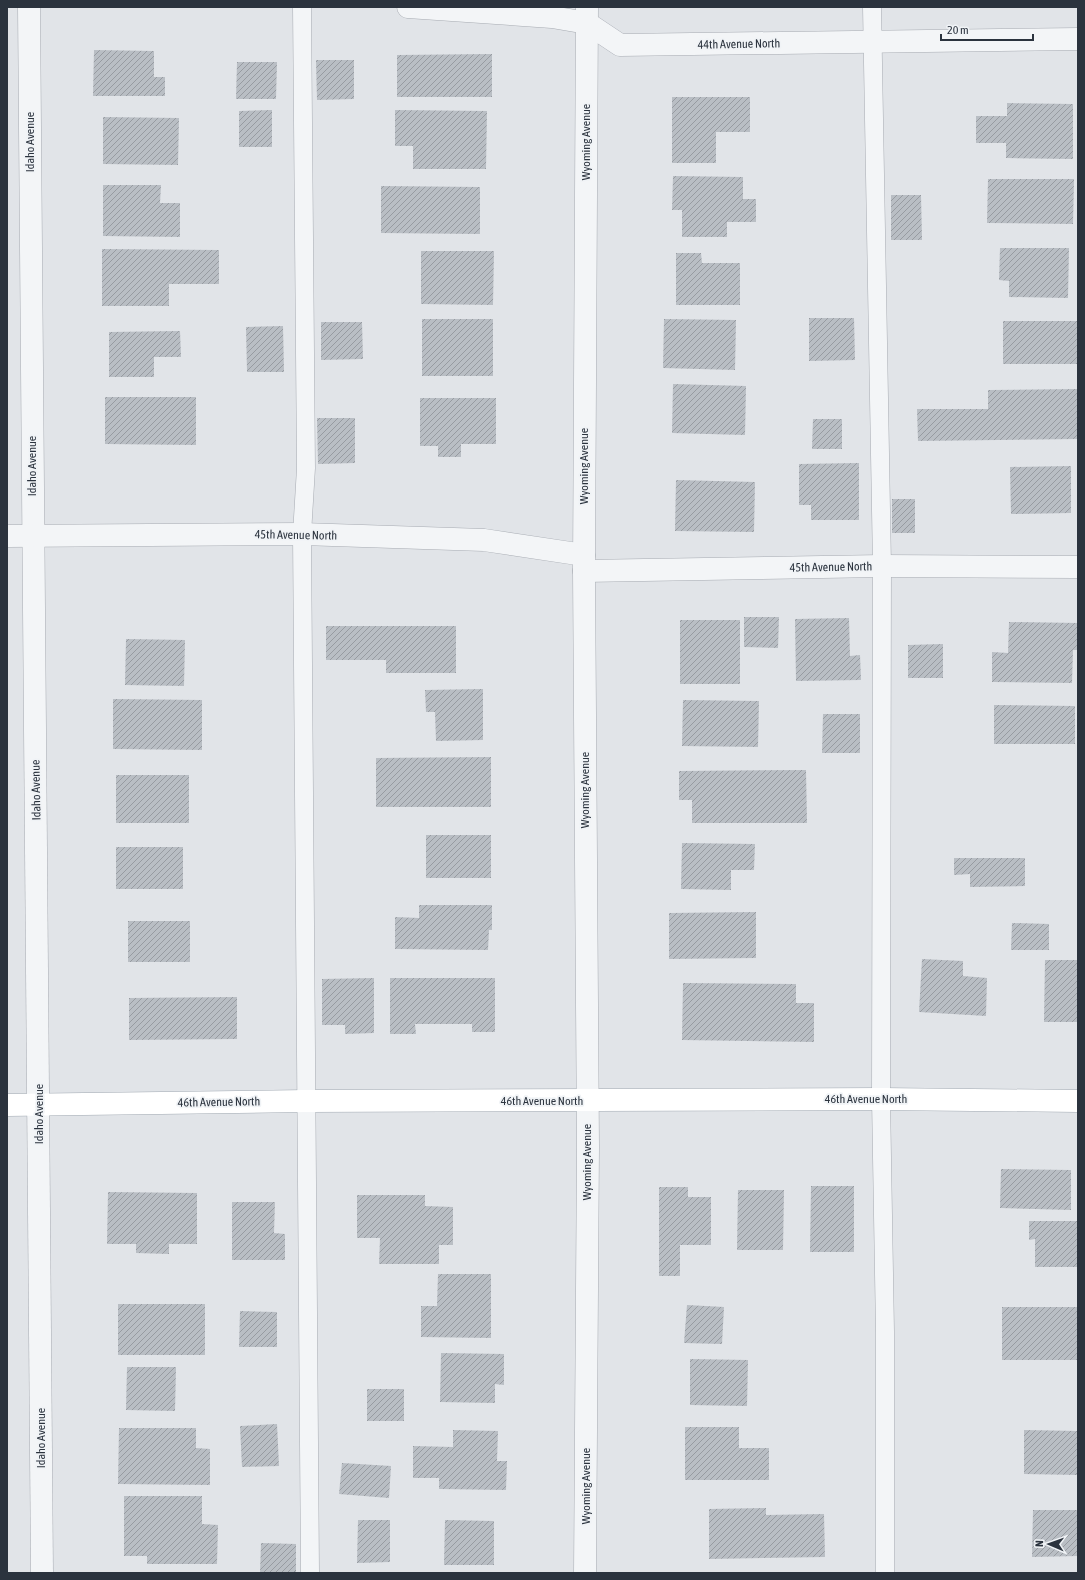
<svg xmlns="http://www.w3.org/2000/svg" width="1085" height="1580" viewBox="0 0 1085 1580" font-family="'Asap Condensed',sans-serif">
<style>
.building{fill:url(#building-hatch)}
.lines{fill:none;stroke-linecap:round;stroke-linejoin:round}
.lane-casing{stroke:#a7abb2;stroke-width:19}
.street-casing{stroke:#a7abb2;stroke-width:23}
.primary-casing{stroke:#a1a9b2;stroke-width:23}
.lane{stroke:#f3f5f7;stroke-width:18}
.street{stroke:#f3f5f7;stroke-width:22}
.primary{stroke:#fff;stroke-width:22}
.labels{text-anchor:middle;stroke-width:3.5;stroke-linejoin:round;paint-order:stroke}
.street-label{font-size:12px;fill:#2b333e;stroke:#f0f3f6}
</style>
<defs>
<pattern id="building-hatch" width="6" height="6" patternUnits="userSpaceOnUse"><rect width="6" height="6" fill="#b9bec4"/><path d="M-1 1l2-2M0 6l6-6M5 7l2-2" fill="none" stroke="#979ba1"/></pattern>
</defs>
<rect width="100%" height="100%" fill="#e1e4e8"/>
<g class="building">
<polygon points="94,50 154,51 154,77 165,77 165,96 93,96"/>
<polygon points="492,54 492,97 397,97 397,55"/>
<polygon points="316,60 354,60 354,99 317,100"/>
<polygon points="237,62 277,62 276,99 236,99"/>
<polygon points="672,97 750,97 750,132 716,132 716,163 672,163"/>
<polygon points="1007,103 1073,104 1073,159 1006,158 1006,143 976,143 976,116 1007,116"/>
<polygon points="272,110 272,147 239,147 239,111"/>
<polygon points="395,110 487,111 486,169 413,169 413,146 395,146"/>
<polygon points="103,117 179,118 178,165 103,164"/>
<polygon points="673,176 743,177 743,199 756,199 756,222 727,222 727,237 682,237 682,210 672,210"/>
<polygon points="988,179 1074,179 1073,224 987,223"/>
<polygon points="103,185 161,185 160,203 180,203 180,237 103,236"/>
<polygon points="381,186 480,187 480,234 381,233"/>
<polygon points="891,195 921,195 922,240 891,240"/>
<polygon points="1000,248 1069,248 1068,298 1009,297 1009,281 999,280"/>
<polygon points="102,249 219,250 219,284 169,284 169,306 102,306"/>
<polygon points="421,251 494,251 493,305 421,304"/>
<polygon points="676,253 701,253 702,263 740,263 740,305 676,305"/>
<polygon points="809,318 854,318 855,360 809,361"/>
<rect x="422" y="319" width="71" height="57"/>
<polygon points="664,319 736,320 735,370 663,368"/>
<rect x="1003" y="321" width="75" height="43"/>
<polygon points="321,322 362,322 363,359 321,360"/>
<polygon points="283,326 284,372 247,372 246,327"/>
<polygon points="180,331 181,357 154,357 154,377 109,377 109,332"/>
<polygon points="673,384 746,386 745,435 672,433"/>
<polygon points="1078,389 1078,439 918,441 917,409 988,409 988,390"/>
<polygon points="105,397 196,397 196,445 105,444"/>
<polygon points="420,398 496,398 496,444 461,444 461,457 438,457 438,446 420,446"/>
<polygon points="317,418 355,418 355,463 318,464"/>
<polygon points="813,419 842,419 842,449 812,449"/>
<polygon points="859,463 859,520 811,520 811,505 799,505 799,464"/>
<polygon points="1071,466 1071,513 1011,514 1010,467"/>
<polygon points="676,480 755,482 754,532 675,531"/>
<rect x="892" y="499" width="23" height="34"/>
<polygon points="744,617 779,617 778,648 744,647"/>
<polygon points="849,618 850,656 860,655 861,680 796,681 795,619"/>
<rect x="680" y="620" width="60" height="64"/>
<polygon points="1009,622 1078,623 1078,650 1073,650 1072,683 992,682 992,652 1008,653"/>
<polygon points="326,626 456,626 456,673 386,673 386,660 326,660"/>
<polygon points="126,639 185,640 184,686 125,685"/>
<polygon points="943,644 943,678 908,678 908,645"/>
<polygon points="483,689 483,740 436,741 435,712 426,712 425,690"/>
<polygon points="113,699 202,700 202,750 113,749"/>
<polygon points="683,700 759,701 758,747 682,746"/>
<polygon points="994,705 1075,706 1075,744 994,744"/>
<polygon points="823,714 860,714 860,753 822,753"/>
<polygon points="491,757 491,807 376,807 376,758"/>
<polygon points="806,770 807,823 692,823 692,800 679,800 679,771"/>
<rect x="116" y="775" width="73" height="48"/>
<rect x="426" y="835" width="65" height="43"/>
<polygon points="682,843 755,844 754,870 731,870 731,890 681,889"/>
<rect x="116" y="847" width="67" height="42"/>
<polygon points="954,858 1025,858 1025,886 970,887 970,874 954,875"/>
<polygon points="419,905 492,905 492,930 489,930 488,950 395,949 395,917 419,918"/>
<polygon points="756,912 756,958 669,959 669,913"/>
<rect x="128" y="921" width="62" height="41"/>
<polygon points="1012,923 1049,924 1049,950 1011,950"/>
<polygon points="922,959 963,961 963,976 987,978 986,1016 919,1012"/>
<polygon points="1045,960 1078,960 1078,1022 1044,1022"/>
<polygon points="374,978 374,1033 345,1034 345,1025 322,1025 322,979"/>
<polygon points="390,978 495,978 495,1032 472,1032 472,1024 415,1024 416,1034 390,1034"/>
<polygon points="683,983 796,984 796,1003 814,1003 814,1042 682,1040"/>
<polygon points="237,997 237,1039 129,1040 129,998"/>
<polygon points="1001,1169 1071,1170 1071,1210 1000,1208"/>
<polygon points="811,1186 854,1186 854,1252 810,1252"/>
<polygon points="659,1187 688,1187 688,1197 711,1197 711,1245 680,1245 680,1276 659,1276"/>
<polygon points="738,1190 784,1190 783,1250 737,1250"/>
<polygon points="108,1192 197,1193 197,1244 169,1244 169,1254 136,1253 136,1244 107,1244"/>
<polygon points="357,1195 425,1195 425,1206 453,1207 453,1245 439,1245 439,1264 379,1264 380,1238 357,1238"/>
<polygon points="232,1202 275,1202 274,1233 285,1234 285,1260 232,1260"/>
<polygon points="1029,1221 1077,1221 1077,1267 1035,1267 1035,1239 1029,1240"/>
<polygon points="438,1274 491,1274 491,1338 421,1337 421,1306 437,1306"/>
<rect x="118" y="1304" width="87" height="51"/>
<polygon points="687,1305 724,1307 722,1344 684,1343"/>
<rect x="1002" y="1307" width="76" height="53"/>
<polygon points="240,1311 277,1312 277,1347 239,1347"/>
<polygon points="441,1353 504,1354 504,1385 495,1384 495,1403 440,1402"/>
<polygon points="690,1359 748,1360 747,1406 690,1405"/>
<polygon points="127,1367 176,1367 175,1411 126,1410"/>
<rect x="367" y="1389" width="37" height="32"/>
<polygon points="277,1424 279,1466 242,1467 240,1426"/>
<polygon points="685,1427 739,1427 739,1448 769,1448 769,1480 685,1480"/>
<polygon points="119,1428 196,1428 196,1448 210,1449 210,1485 118,1484"/>
<polygon points="453,1430 498,1431 497,1461 507,1461 506,1490 439,1489 439,1478 413,1478 413,1446 453,1447"/>
<polygon points="1024,1430 1078,1431 1078,1475 1024,1474"/>
<polygon points="342,1463 391,1466 389,1498 339,1494"/>
<polygon points="124,1496 202,1496 202,1524 218,1525 217,1564 147,1564 147,1556 124,1556"/>
<polygon points="766,1508 766,1515 824,1514 825,1557 709,1559 709,1509"/>
<polygon points="1033,1510 1078,1510 1078,1556 1032,1557"/>
<polygon points="358,1520 390,1520 390,1562 357,1563"/>
<polygon points="445,1520 494,1521 494,1565 444,1565"/>
<polygon points="261,1543 296,1544 296,1573 260,1573"/>
</g>
<g class="lines">
<defs>
<g id="lane">
<polyline points="302,7 306,468 302,534 310,1573"/>
<polyline points="872,7 882,566 881,1099 885,1332 885,1573"/>
</g>
<g id="street">
<polyline points="29,7 42,1573"/>
<polyline points="408,7 552,17 587,23 620,45 1078,39"/>
<polyline points="7,536 302,534 484,540 584,555"/>
<polyline points="584,571 882,566 1078,567"/>
<polyline points="585,1573 588,1147 584,571 587,7"/>
</g>
<polyline id="primary" points="7,1105 307,1101 881,1099 1078,1101"/>
</defs>
<use href="#lane" class="lane-casing"/>
<use href="#street" class="street-casing"/>
<use href="#primary" class="primary-casing"/>
<use href="#lane" class="lane"/>
<use href="#street" class="street"/>
<use href="#primary" class="primary"/>
</g>
<g class="labels">
<g class="street-label">
<text transform="translate(739 44) rotate(-1)" y="4">44th Avenue North</text>
<text transform="translate(30 142) rotate(-90)" y="4">Idaho Avenue</text>
<text transform="translate(586 142) rotate(-90)" y="4">Wyoming Avenue</text>
<text transform="translate(32 466) rotate(-90)" y="4">Idaho Avenue</text>
<text transform="translate(584 466) rotate(-90)" y="4">Wyoming Avenue</text>
<text transform="translate(296 535) rotate(1)" y="4">45th Avenue North</text>
<text transform="translate(831 567) rotate(-1)" y="4">45th Avenue North</text>
<text transform="translate(36 790) rotate(-91)" y="4">Idaho Avenue</text>
<text transform="translate(585 790) rotate(-90)" y="4">Wyoming Avenue</text>
<text x="866" y="1103">46th Avenue North</text>
<text x="542" y="1105">46th Avenue North</text>
<text transform="translate(219 1102) rotate(-1)" y="4">46th Avenue North</text>
<text transform="translate(39 1114) rotate(-90)" y="4">Idaho Avenue</text>
<text transform="translate(587 1162) rotate(-90)" y="4">Wyoming Avenue</text>
<text transform="translate(41 1438) rotate(-90)" y="4">Idaho Avenue</text>
<text transform="translate(586 1486) rotate(-90)" y="4">Wyoming Avenue</text>
</g>
</g>
<rect width="1085" height="1580" fill="none" stroke="#2b333e" stroke-width="16"/>
<g transform="translate(1049 1544) rotate(272)" stroke="#f0f3f6" stroke-width="3" paint-order="stroke">
<path d="M0-3L7 15L0 10L-7 15Z" fill="#2b333e"/>
<text y="-6" font-size="11" font-weight="bold" text-anchor="middle" fill="#2b333e">N</text>
</g>
<path d="M941 34v6h92v-6" fill="none" stroke="#2b333e" stroke-width="2"/>
<text x="947" y="34" font-size="12" fill="#2b333e" stroke="#f0f3f6" stroke-width="3" paint-order="stroke">20 m</text>
</svg>
